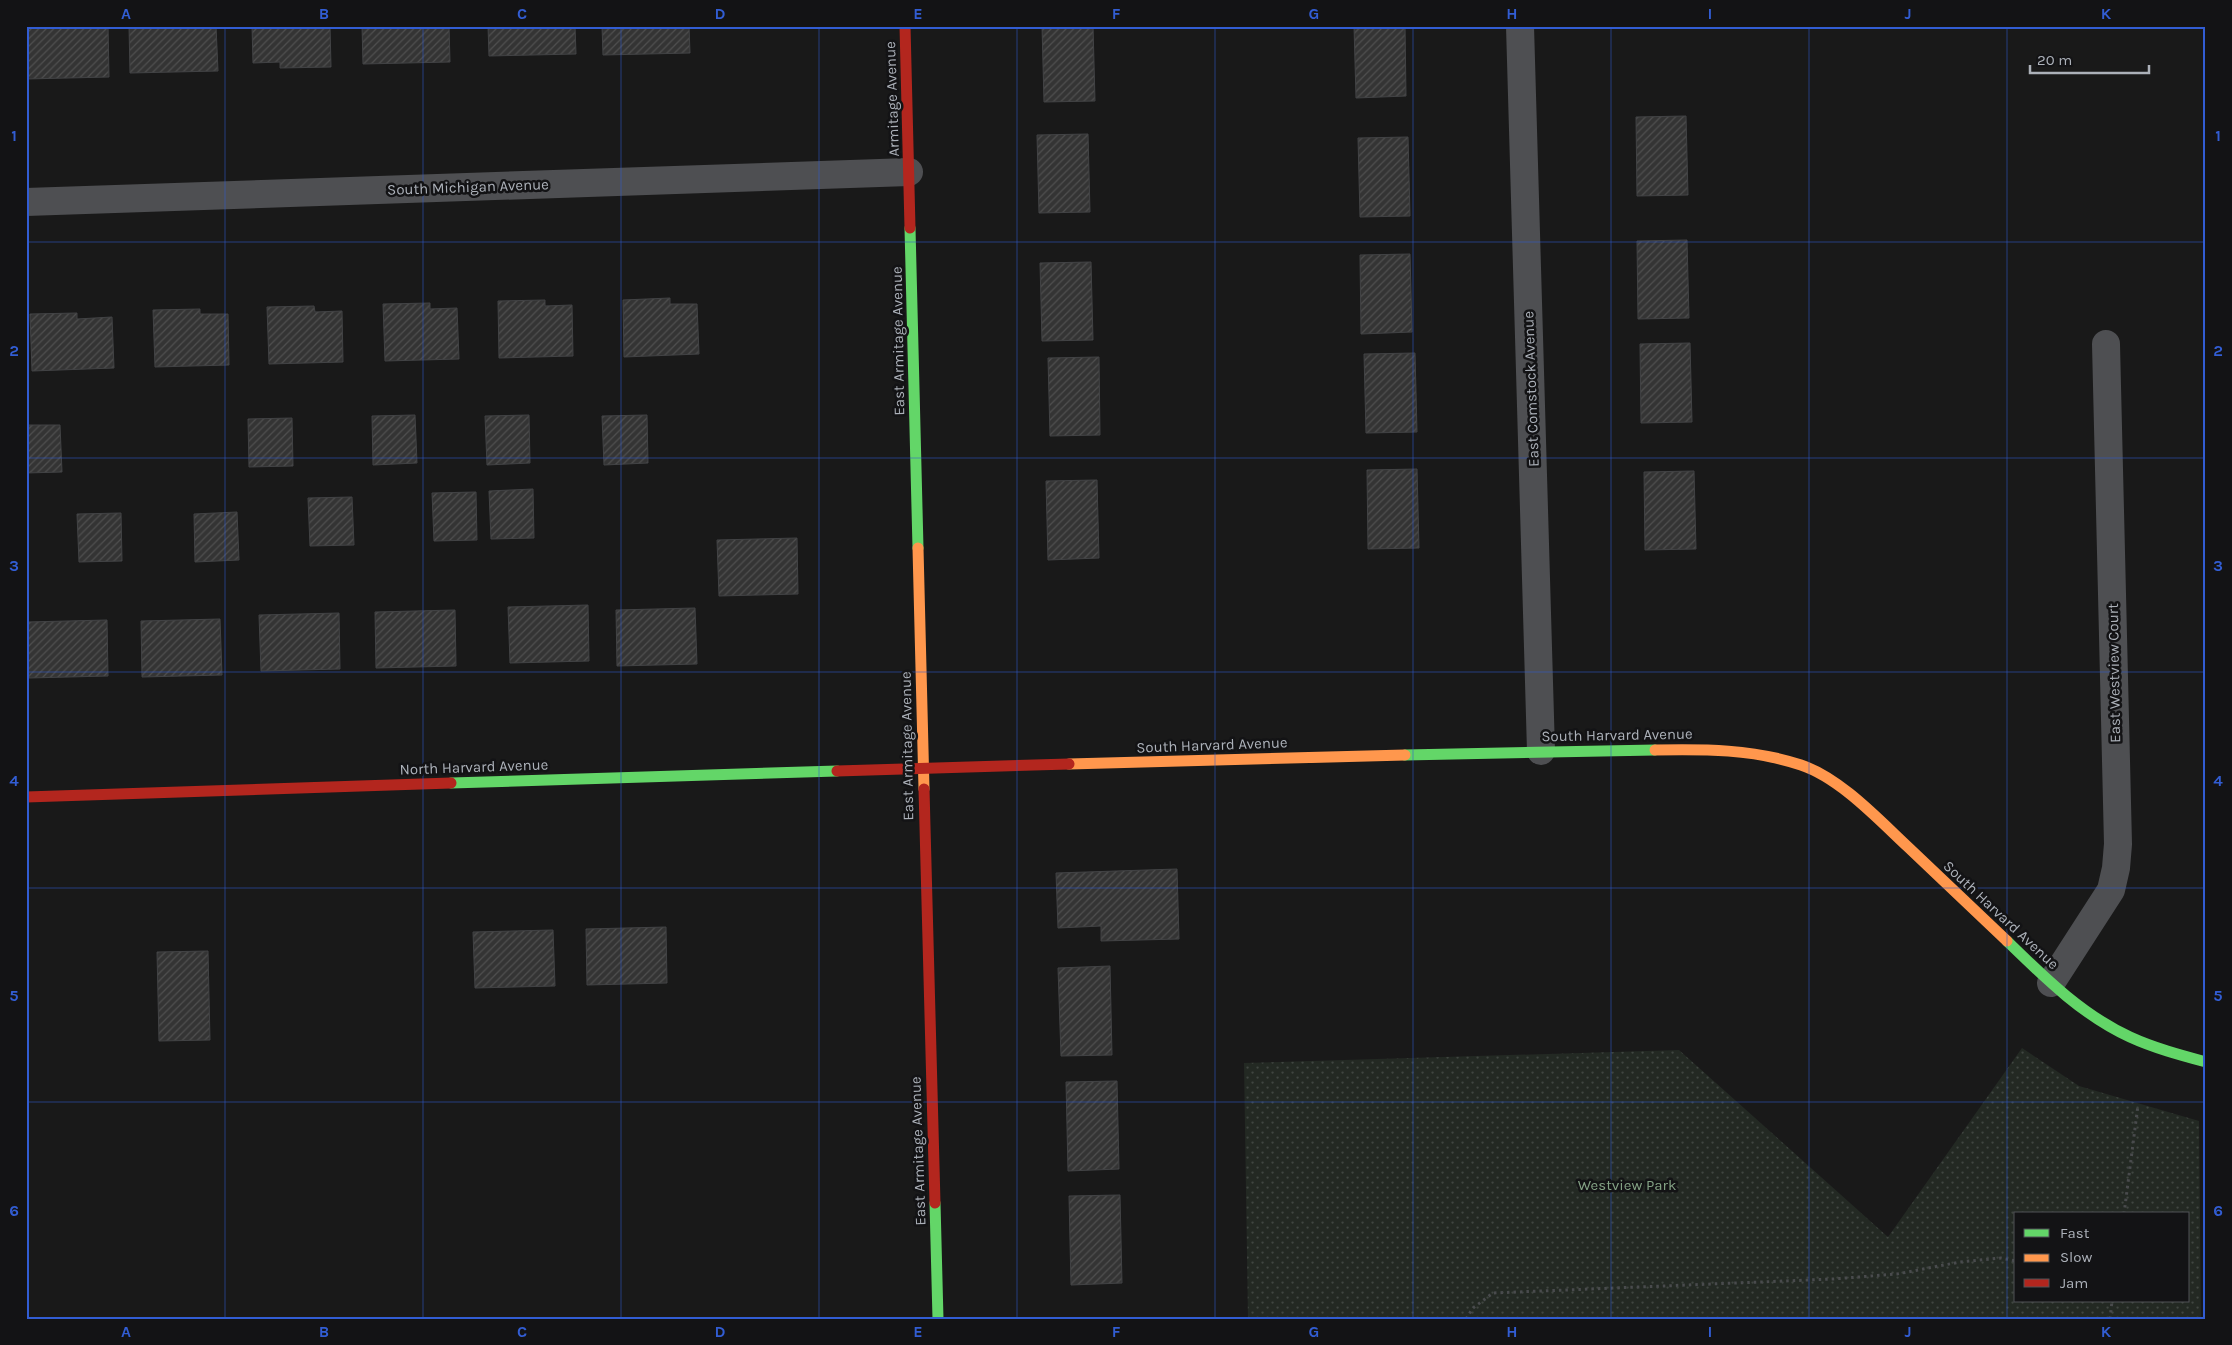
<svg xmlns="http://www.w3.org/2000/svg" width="2232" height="1345" viewBox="0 0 2232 1345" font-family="Karla,sans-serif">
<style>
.park{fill:url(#park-dots);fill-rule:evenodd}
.building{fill:url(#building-hatch);stroke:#424345}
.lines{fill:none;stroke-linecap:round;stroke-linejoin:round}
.path{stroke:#494b4d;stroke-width:3;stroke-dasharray:2.5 4;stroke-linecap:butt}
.street{stroke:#4e4f52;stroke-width:28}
.fast{stroke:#63d668;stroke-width:11}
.slow{stroke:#ff974d;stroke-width:11}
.jam{stroke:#b3261e;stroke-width:11}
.grid{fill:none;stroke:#325dd3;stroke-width:1;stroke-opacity:0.55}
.labels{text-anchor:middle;stroke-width:5;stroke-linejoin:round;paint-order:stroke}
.street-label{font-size:15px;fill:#acb1b9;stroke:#131315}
.park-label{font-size:15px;fill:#84a285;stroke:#131315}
.neatline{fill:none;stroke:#325dd3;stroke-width:2}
.grid-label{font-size:16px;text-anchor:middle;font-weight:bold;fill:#325dd3}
</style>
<defs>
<pattern id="park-dots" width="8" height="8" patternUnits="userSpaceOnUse" patternTransform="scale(1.25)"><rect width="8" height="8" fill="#232923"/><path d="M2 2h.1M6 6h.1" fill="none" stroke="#404641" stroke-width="1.8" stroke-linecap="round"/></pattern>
<pattern id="building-hatch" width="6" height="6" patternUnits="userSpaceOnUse" patternTransform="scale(1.25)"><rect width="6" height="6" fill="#343434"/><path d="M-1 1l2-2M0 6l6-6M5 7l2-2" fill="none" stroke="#4f4f4f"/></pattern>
</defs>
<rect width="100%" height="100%" fill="#191919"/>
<path class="park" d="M2022,1048l57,38 120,35 2,198h-953l-4,-256 435,-13 209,187zM2016,1214h172v87h-172z"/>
<g class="building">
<polygon points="108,26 109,77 26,79 26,27"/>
<polygon points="129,26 216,26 218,71 130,73"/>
<polygon points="252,26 330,26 331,67 280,68 280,62 253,63"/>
<polygon points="362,26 449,26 450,62 363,64"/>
<polygon points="488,26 575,26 576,54 489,56"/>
<polygon points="602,26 689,26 690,53 603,55"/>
<polygon points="1042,26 1093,26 1095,101 1044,102"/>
<polygon points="1354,26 1405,26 1406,96 1356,98"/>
<polygon points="1686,116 1688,195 1637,196 1636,117"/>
<polygon points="1088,134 1090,212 1039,213 1037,135"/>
<polygon points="1408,137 1410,216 1360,217 1358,138"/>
<polygon points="1687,240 1689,318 1638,319 1637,241"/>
<polygon points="1410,254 1412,332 1361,334 1360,255"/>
<polygon points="1091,262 1093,340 1042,341 1040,263"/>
<polygon points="670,298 670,304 697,304 699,354 624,357 623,300"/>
<polygon points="545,300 545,306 572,305 573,356 499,358 498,301"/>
<polygon points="430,303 430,309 457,308 459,359 385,361 383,304"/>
<polygon points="314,306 315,312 342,311 343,362 269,364 267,307"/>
<polygon points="200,309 200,314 228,314 229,365 155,367 153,310"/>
<polygon points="77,313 77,319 112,317 114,368 32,371 30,314"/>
<polygon points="1690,343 1692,422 1641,423 1640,344"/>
<polygon points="1415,353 1417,432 1366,433 1364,354"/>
<polygon points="1099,357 1100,435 1050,436 1048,358"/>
<polygon points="415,415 417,463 373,465 372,416"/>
<polygon points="529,415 530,463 487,465 485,416"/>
<polygon points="647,415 648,463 604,465 602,416"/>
<polygon points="292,418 293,466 249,467 248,419"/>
<polygon points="26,425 60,425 62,472 26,473"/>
<polygon points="1417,469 1419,548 1368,549 1367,470"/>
<polygon points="1694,471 1696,549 1645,550 1644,472"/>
<polygon points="1097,480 1099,558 1048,560 1046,481"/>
<polygon points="533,489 534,538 491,539 489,491"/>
<polygon points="476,492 477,540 434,541 432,493"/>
<polygon points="352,497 354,545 310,546 308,498"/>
<polygon points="237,512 239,560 195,562 194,514"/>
<polygon points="121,513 122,561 79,562 77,514"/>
<polygon points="797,538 798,594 719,596 717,540"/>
<polygon points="588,605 589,661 510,663 508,607"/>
<polygon points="695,608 697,664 617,666 616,610"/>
<polygon points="455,610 456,666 376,668 375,612"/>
<polygon points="339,613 340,669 261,671 259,615"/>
<polygon points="220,619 222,675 142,677 141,621"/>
<polygon points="107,620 108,676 29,678 27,622"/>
<polygon points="1177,869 1179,939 1101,941 1101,926 1058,928 1056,873"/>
<polygon points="666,927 667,983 587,985 586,929"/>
<polygon points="553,930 555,986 475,988 473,932"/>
<polygon points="208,951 210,1040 159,1041 157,952"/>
<polygon points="1110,966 1112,1055 1061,1056 1058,968"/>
<polygon points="1117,1081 1119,1169 1068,1171 1066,1082"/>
<polygon points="1120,1195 1122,1283 1071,1285 1069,1196"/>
</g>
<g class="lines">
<g class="path">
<polyline points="2124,1214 2138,1105"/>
<polyline points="1466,1319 1473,1308 1493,1293 1833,1279 1897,1274 1960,1262 2001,1258 2016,1261"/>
<polyline points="2110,1319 2112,1301"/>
</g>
<g class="street">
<polyline points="1520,26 1541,751"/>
<polyline points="26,202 909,172"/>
<polyline points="2051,983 2111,890 2116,868 2118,844 2106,344"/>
</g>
<g class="fast">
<polyline points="910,228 918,548"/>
<polyline points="1405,755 1655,750"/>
<polyline points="451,783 837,771"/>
<path d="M2007,941c37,36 75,74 123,96 24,11 50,18 76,25"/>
<polyline points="935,1203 938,1319"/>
</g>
<g class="slow">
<polyline points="918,548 924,789"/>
<path d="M1655,750c49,-1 98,-1 146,15 39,13 77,54 107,82 33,31 66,63 99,94"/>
<polyline points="1069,764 1405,755"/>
</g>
<g class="jam">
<polyline points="905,26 910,228"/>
<polyline points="837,771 1069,764"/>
<polyline points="924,789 935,1203"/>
<polyline points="26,797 451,783"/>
</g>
</g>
<path class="grid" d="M225,26v1293M423,26v1293M621,26v1293M819,26v1293M1017,26v1293M1215,26v1293M1413,26v1293M1611,26v1293M1809,26v1293M2007,26v1293M26,242h2180M26,458h2180M26,672h2180M26,888h2180M26,1102h2180"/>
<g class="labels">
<g class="street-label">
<text transform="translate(892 99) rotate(-92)" y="5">Armitage Avenue</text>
<text transform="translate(468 187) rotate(-2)" y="5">South Michigan Avenue</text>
<text transform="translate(898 341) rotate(-91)" y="5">East Armitage Avenue</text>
<text transform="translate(1531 389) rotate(-92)" y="5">East Comstock Avenue</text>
<text transform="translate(2114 673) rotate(-91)" y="5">East Westview Court</text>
<text transform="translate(1617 735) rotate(-1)" y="5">South Harvard Avenue</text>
<text transform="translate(1212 745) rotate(-2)" y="5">South Harvard Avenue</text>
<text transform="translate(907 746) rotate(-91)" y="5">East Armitage Avenue</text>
<text transform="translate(474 767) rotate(-2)" y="5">North Harvard Avenue</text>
<text transform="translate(2001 915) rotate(43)" y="5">South Harvard Avenue</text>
<text transform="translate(918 1151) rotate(-92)" y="5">East Armitage Avenue</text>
</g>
<g class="park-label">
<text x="1627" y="1190">Westview Park</text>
</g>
</g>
<rect width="2232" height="1345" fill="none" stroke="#131315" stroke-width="55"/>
<rect x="2014" y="1212" width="175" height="90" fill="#131315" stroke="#505257"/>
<rect x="2024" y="1229" width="25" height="8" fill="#63d668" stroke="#505257"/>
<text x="2060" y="1238" font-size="15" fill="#acb1b9">Fast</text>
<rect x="2024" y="1254" width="25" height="8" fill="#ff974d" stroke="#505257"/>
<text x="2060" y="1262" font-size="15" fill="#acb1b9">Slow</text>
<rect x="2024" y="1279" width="25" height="8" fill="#b3261e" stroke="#505257"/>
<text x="2060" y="1288" font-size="15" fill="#acb1b9">Jam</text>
<path d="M2030 65v8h119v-8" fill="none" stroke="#acb1b9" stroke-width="2.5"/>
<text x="2037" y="65" font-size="15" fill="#acb1b9" stroke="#131315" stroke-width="4" paint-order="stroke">20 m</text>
<rect x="28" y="28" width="2176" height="1290" class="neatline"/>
<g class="grid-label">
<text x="126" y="19">A</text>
<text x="324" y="19">B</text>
<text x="522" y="19">C</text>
<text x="720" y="19">D</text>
<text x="918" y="19">E</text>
<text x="1116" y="19">F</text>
<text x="1314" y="19">G</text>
<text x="1512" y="19">H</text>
<text x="1710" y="19">I</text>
<text x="1908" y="19">J</text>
<text x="2106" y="19">K</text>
<text x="14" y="141">1</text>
<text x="2218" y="141">1</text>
<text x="14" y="356">2</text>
<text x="2218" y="356">2</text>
<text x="14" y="571">3</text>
<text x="2218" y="571">3</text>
<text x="14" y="786">4</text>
<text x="2218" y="786">4</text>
<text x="14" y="1001">5</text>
<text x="2218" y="1001">5</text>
<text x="14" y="1216">6</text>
<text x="2218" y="1216">6</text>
<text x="126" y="1337">A</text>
<text x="324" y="1337">B</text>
<text x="522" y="1337">C</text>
<text x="720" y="1337">D</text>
<text x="918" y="1337">E</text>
<text x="1116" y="1337">F</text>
<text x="1314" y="1337">G</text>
<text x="1512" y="1337">H</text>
<text x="1710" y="1337">I</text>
<text x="1908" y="1337">J</text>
<text x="2106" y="1337">K</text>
</g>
</svg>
